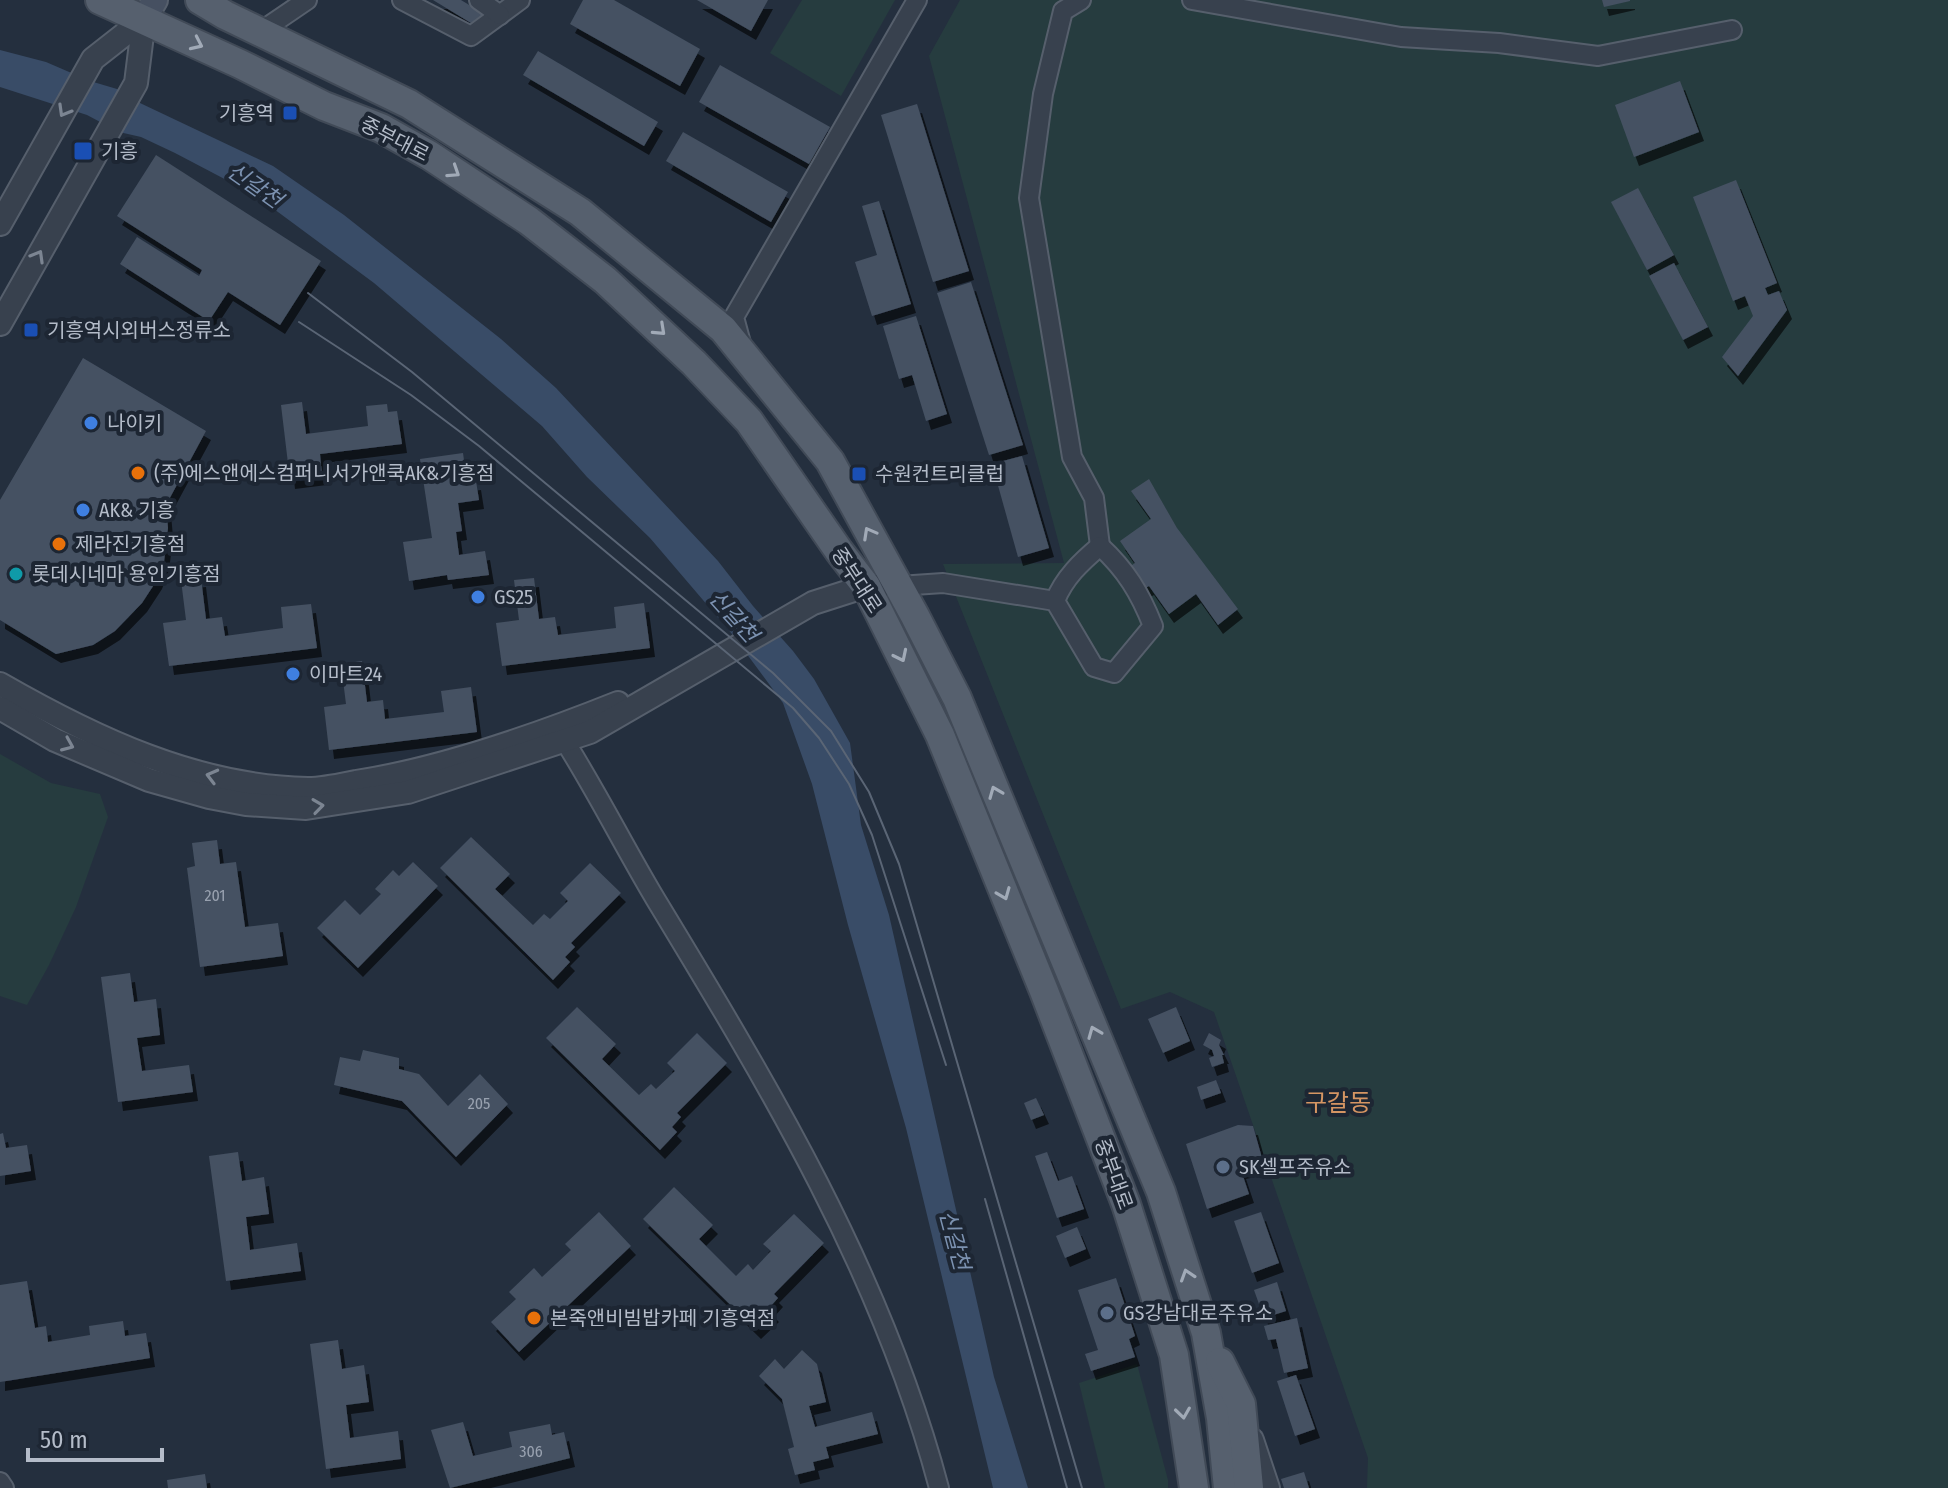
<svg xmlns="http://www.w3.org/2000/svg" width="1948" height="1488" viewBox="0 0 1948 1488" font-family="'Fira Sans Condensed','Noto Sans KR',sans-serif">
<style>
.green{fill:#263c3f}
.water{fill:#394c67}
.building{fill:#455162;filter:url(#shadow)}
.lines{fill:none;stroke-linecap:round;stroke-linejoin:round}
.minor-casing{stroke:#565f6c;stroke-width:22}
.tertiary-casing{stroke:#565f6c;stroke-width:26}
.secondary-casing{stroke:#565f6c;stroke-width:28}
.primary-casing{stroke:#414a57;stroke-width:32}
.minor{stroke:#38414e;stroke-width:18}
.tertiary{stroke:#38414e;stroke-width:22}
.secondary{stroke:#465061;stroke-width:24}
.primary{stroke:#56606e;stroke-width:28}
.tram{stroke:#5a6575;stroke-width:2}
.oneway{stroke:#a1aab7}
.oneway2{stroke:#7c8592}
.transit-dot{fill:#1a4fb4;stroke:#1d2633;stroke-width:3}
.shop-dot{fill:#3f7fe0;stroke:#1d2633;stroke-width:3}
.food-dot{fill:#e8710a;stroke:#1d2633;stroke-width:3}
.culture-dot{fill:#0f9aa8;stroke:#1d2633;stroke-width:3}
.service-dot{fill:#5c6f8a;stroke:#1d2633;stroke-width:3}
.labels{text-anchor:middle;stroke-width:8;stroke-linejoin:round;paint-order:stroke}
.number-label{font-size:16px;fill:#98a1af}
.poi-label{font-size:20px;fill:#b4bcc9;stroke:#1d2633;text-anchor:start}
.street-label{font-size:20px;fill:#b4bcc9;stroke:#1d2633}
.water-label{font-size:22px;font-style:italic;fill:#7c92b1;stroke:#1d2633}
.quarter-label{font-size:24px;fill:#d59563;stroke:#1d2633}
</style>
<defs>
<filter id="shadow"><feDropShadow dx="5" dy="9" stdDeviation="0" flood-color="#0009"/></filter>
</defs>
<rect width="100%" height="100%" fill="#242f3e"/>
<g class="green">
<polygon points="802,0 895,0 841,96 770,53"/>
<polygon points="960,0 1948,0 1948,1488 1367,1488 1368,1458 1214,1012 1170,992 1121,1009 943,564 1064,563 929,56"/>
<polygon points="0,754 51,783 100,794 108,817 76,907 49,965 27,1005 0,996"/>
<polygon points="1137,1364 1168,1480 1168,1488 1105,1488 1079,1383"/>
</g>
<polygon class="water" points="0,50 46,62 90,81 117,89 140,103 273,166 344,215 501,339 556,388 718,561 753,606 793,651 814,679 850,743 861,825 889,915 994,1377 1028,1488 993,1488 906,1128 848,925 812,784 783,703 732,634 650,538 587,477 542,426 374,283 255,195 175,153 141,137 119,132 87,115 0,87"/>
<g class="building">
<polygon points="433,0 461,0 484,14 471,23"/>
<polygon points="583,0 614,0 700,49 680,86 570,24"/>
<polygon points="697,0 768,0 751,31"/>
<polygon points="1602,0 1630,0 1630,1 1604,7"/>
<polygon points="538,51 658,122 644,146 523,75"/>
<polygon points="720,65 830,127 809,164 699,102"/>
<polygon points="1680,81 1699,132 1634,157 1615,105"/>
<polygon points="917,104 969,271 933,282 881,115"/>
<polygon points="683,132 788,192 771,222 666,161"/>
<polygon points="156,155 321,261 280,325 228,292 209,321 120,264 137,237 199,276 202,270 117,216"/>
<polygon points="1736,180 1777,283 1765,288 1768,295 1779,291 1787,310 1738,376 1722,357 1753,316 1745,296 1733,301 1693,197"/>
<polygon points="1638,188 1674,255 1647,270 1611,202"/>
<polygon points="879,201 911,304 872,316 855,262 877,255 862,206"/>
<polygon points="1674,263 1708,327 1683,340 1649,276"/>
<polygon points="971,282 1023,445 989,455 937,293"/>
<polygon points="916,316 947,414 926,421 912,375 899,379 883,326"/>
<polygon points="83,358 206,431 166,505 168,528 164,562 157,580 142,603 115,631 93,645 56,654 0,620 0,500"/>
<polygon points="302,402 306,434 368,426 366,406 387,404 388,412 397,411 402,444 320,454 322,476 290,480 281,405"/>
<polygon points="463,453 467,482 476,481 479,500 458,503 462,531 456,532 459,555 485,551 489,575 448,580 447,575 409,581 403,542 432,538 420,459"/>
<polygon points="1022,456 1049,548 1018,557 992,464"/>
<polygon points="1149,479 1177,528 1238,609 1218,625 1196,594 1169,614 1149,586 1136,593 1122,572 1135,563 1120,541 1151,519 1131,491"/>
<polygon points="201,578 206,619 222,617 225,636 283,628 281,607 311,604 317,648 169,666 163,623 186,620 181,580"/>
<polygon points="534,578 539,619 555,617 558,635 616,628 614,607 644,603 650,648 502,666 496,623 519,620 514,580"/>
<polygon points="362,661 367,702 383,700 385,719 444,712 441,691 471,687 477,732 329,750 324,707 346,704 341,664"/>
<polygon points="471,837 510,874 495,889 533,925 544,914 550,919 568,901 560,893 590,863 621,893 571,943 575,947 565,957 570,962 553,980 440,868"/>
<polygon points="217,840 220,864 236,862 245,927 278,923 283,956 200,967 187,868 195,866 192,843"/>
<polygon points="413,862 438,886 358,968 317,928 345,900 360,915 381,894 375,889 393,870 399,876"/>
<polygon points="130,973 134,1002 156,999 160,1035 137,1038 142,1071 189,1065 193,1092 118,1102 101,977"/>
<polygon points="577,1007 616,1044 602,1059 639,1095 651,1084 656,1089 675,1071 667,1063 697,1033 727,1063 677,1113 681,1117 672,1127 677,1132 660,1150 546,1038"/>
<polygon points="1176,1007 1190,1041 1163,1053 1148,1019"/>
<polygon points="1209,1033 1221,1040 1219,1045 1224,1055 1222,1055 1224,1063 1212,1067 1209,1058 1214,1056 1212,1050 1203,1045"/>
<polygon points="363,1050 399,1058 399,1069 419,1074 448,1106 480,1074 508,1104 456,1157 402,1101 334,1085 340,1057 360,1061"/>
<polygon points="1216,1080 1221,1093 1201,1100 1197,1087"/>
<polygon points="1036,1098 1044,1115 1031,1120 1024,1103"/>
<polygon points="1238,1125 1253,1126 1264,1165 1241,1170 1249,1194 1207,1209 1186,1144"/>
<polygon points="3,1133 6,1148 27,1145 31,1171 0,1176 0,1134"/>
<polygon points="238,1152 242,1181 264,1177 269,1214 246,1217 250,1250 297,1243 301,1271 226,1281 209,1156"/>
<polygon points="1047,1152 1058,1181 1072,1176 1084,1209 1057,1218 1035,1156"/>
<polygon points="674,1187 713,1225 699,1239 736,1276 748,1264 753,1270 771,1251 763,1244 794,1214 824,1243 774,1294 778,1298 769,1308 774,1313 756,1330 643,1219"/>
<polygon points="599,1212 631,1246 519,1352 491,1322 516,1299 509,1292 534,1268 542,1277 571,1250 565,1244"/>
<polygon points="1261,1212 1279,1263 1252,1273 1234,1221"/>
<polygon points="1077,1227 1086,1249 1065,1258 1056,1236"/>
<polygon points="1116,1278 1135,1336 1129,1339 1135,1357 1091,1371 1085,1354 1098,1350 1078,1290"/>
<polygon points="27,1281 35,1328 46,1326 48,1342 90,1335 89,1326 123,1321 125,1336 146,1333 150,1358 0,1382 0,1285"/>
<polygon points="1277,1282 1286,1311 1264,1318 1254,1290"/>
<polygon points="1297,1318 1308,1368 1284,1373 1276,1339 1268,1340 1264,1326"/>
<polygon points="338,1340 342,1369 364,1365 369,1402 346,1405 350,1438 398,1431 401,1459 326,1469 310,1344"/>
<polygon points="802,1350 817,1364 826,1402 809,1406 815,1427 872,1412 878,1434 826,1447 829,1458 813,1462 815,1470 795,1475 788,1449 794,1447 782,1399 759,1376 775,1359 784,1369"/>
<polygon points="1296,1375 1315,1429 1295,1436 1277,1381"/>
<polygon points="463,1422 473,1456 512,1447 509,1432 550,1424 552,1435 564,1432 570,1458 450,1488 431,1430"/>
<polygon points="1304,1472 1309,1488 1284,1488 1281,1479"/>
<polygon points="205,1474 207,1488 168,1488 167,1480"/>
</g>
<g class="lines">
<defs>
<g id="minor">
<polyline points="402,0 471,36 520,0"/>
<polyline points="479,0 500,15"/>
<polyline points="1081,0 1063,11 1043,94 1029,198 1072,457 1094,498 1100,546"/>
<polyline points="1192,0 1401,37 1499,43 1598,56 1732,30"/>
<polyline points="260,32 307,0"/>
<polyline points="741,343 734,317 917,0"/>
<path d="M899,586l44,-3 112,18 39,66 20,6 39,-47c-13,-33 -27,-56 -53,-80 -19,16 -36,32 -45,55"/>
<path d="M559,732c35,54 64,113 97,168 114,188 226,373 283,588"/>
<polyline points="0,1482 4,1488"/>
</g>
<g id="tertiary">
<polyline points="0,224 93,59 144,19 136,83 0,324"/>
<path d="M0,684c94,54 197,103 308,105 16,0 33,-4 48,-7 86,-13 182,-47 262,-79"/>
<polyline points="0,708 55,740 149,780 209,797 246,804 306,808 408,792 590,732 813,603 866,586 881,586"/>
<polyline points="1252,1440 1268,1488"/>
</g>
<polyline id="secondary" points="144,19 155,0"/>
<g id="primary">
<polyline points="100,0 240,64 324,106 381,128 429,155 529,221 605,280 694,363 749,421 839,551 866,586 940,735 1044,991 1126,1204 1174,1355 1194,1488"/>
<polyline points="200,0 225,15 409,104 580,212 723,329 830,461 915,616 957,698 1161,1192 1206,1333 1221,1418 1228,1488"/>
<polyline points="1220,1362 1241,1404 1249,1488"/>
</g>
</defs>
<use href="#minor" class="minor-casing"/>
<use href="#tertiary" class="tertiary-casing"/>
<use href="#secondary" class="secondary-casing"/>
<use href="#primary" class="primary-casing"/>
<use href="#minor" class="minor"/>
<use href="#tertiary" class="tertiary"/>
<use href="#secondary" class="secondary"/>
<use href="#primary" class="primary"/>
<g class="tram">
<polyline points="308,293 412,372 773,673 831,731 869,792 899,864 1082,1488"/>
<polyline points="299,322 411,395 479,446 793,708 819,738 849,784 872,835 946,1065"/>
<polyline points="985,1199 1067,1488"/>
</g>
</g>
<defs><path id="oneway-chevron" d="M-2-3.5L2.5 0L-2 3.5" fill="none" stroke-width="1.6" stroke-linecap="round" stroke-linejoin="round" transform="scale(2)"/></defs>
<g class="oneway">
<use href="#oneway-chevron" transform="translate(197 44) rotate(25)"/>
<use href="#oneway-chevron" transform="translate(454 172) rotate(33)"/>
<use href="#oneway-chevron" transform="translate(660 330) rotate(43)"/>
<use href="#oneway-chevron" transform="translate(869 533) rotate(-119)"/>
<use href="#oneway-chevron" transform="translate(901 656) rotate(64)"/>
<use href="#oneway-chevron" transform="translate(995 792) rotate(-112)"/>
<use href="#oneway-chevron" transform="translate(1004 894) rotate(68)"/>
<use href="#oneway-chevron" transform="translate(1094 1032) rotate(-112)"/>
<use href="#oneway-chevron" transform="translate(1187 1275) rotate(-108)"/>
<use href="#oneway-chevron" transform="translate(1183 1413) rotate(82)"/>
</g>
<g class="oneway2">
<use href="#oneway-chevron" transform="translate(64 111) rotate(120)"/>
<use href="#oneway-chevron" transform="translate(38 256) rotate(-60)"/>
<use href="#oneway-chevron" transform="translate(68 745) rotate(23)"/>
<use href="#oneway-chevron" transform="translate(212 776) rotate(-165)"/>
<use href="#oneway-chevron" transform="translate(318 806) rotate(-8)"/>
</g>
<g class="transit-dot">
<rect x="282" y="105" width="16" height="16" rx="4"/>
<rect x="73" y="141" width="20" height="20" rx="4"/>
<rect x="23" y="322" width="16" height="16" rx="4"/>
<rect x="851" y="466" width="16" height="16" rx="4"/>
</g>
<g class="shop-dot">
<circle cx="91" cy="423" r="8"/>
<circle cx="83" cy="510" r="8"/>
<circle cx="478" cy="597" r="8"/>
<circle cx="293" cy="674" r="8"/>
</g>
<g class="food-dot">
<circle cx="138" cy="473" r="8"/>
<circle cx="59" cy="544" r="8"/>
<circle cx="534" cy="1318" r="8"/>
</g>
<circle class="culture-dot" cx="16" cy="574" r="8"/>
<g class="service-dot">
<circle cx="1223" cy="1167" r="8"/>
<circle cx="1107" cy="1313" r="8"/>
</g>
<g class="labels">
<g class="number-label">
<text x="215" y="901">201</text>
<text x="479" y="1109">205</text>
<text x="531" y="1457">306</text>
</g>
<g class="poi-label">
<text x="274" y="120" text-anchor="end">기흥역</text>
<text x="101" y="158">기흥</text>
<text x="47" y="337">기흥역시외버스정류소</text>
<text x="107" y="430">나이키</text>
<text x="154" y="480">(주)에스앤에스컴퍼니서가앤쿡AK&amp;기흥점</text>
<text x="875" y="481">수원컨트리클럽</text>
<text x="99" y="517">AK&amp; 기흥</text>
<text x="75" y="551">제라진기흥점</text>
<text x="32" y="581">롯데시네마 용인기흥점</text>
<text x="494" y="604">GS25</text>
<text x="309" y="681">이마트24</text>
<text x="1239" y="1174">SK셀프주유소</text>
<text x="1123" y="1320">GS강남대로주유소</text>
<text x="550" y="1325">본죽앤비빔밥카페 기흥역점</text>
</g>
<g class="street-label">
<text transform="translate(395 139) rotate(27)" y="7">중부대로</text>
<text transform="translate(857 580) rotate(57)" y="7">중부대로</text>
<text transform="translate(1114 1174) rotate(70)" y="7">중부대로</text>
</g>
<g class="water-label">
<text transform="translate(255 185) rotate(35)" y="8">신갈천</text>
<text transform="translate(734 616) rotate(48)" y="8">신갈천</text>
<text transform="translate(955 1240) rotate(75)" y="8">신갈천</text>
</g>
<g class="quarter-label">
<text x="1338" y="1111">구갈동</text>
</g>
</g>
<path d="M28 1448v12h134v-12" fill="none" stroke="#b4bcc9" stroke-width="4"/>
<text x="40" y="1448" font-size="24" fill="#b4bcc9" stroke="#1d2633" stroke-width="6" paint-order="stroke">50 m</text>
</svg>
